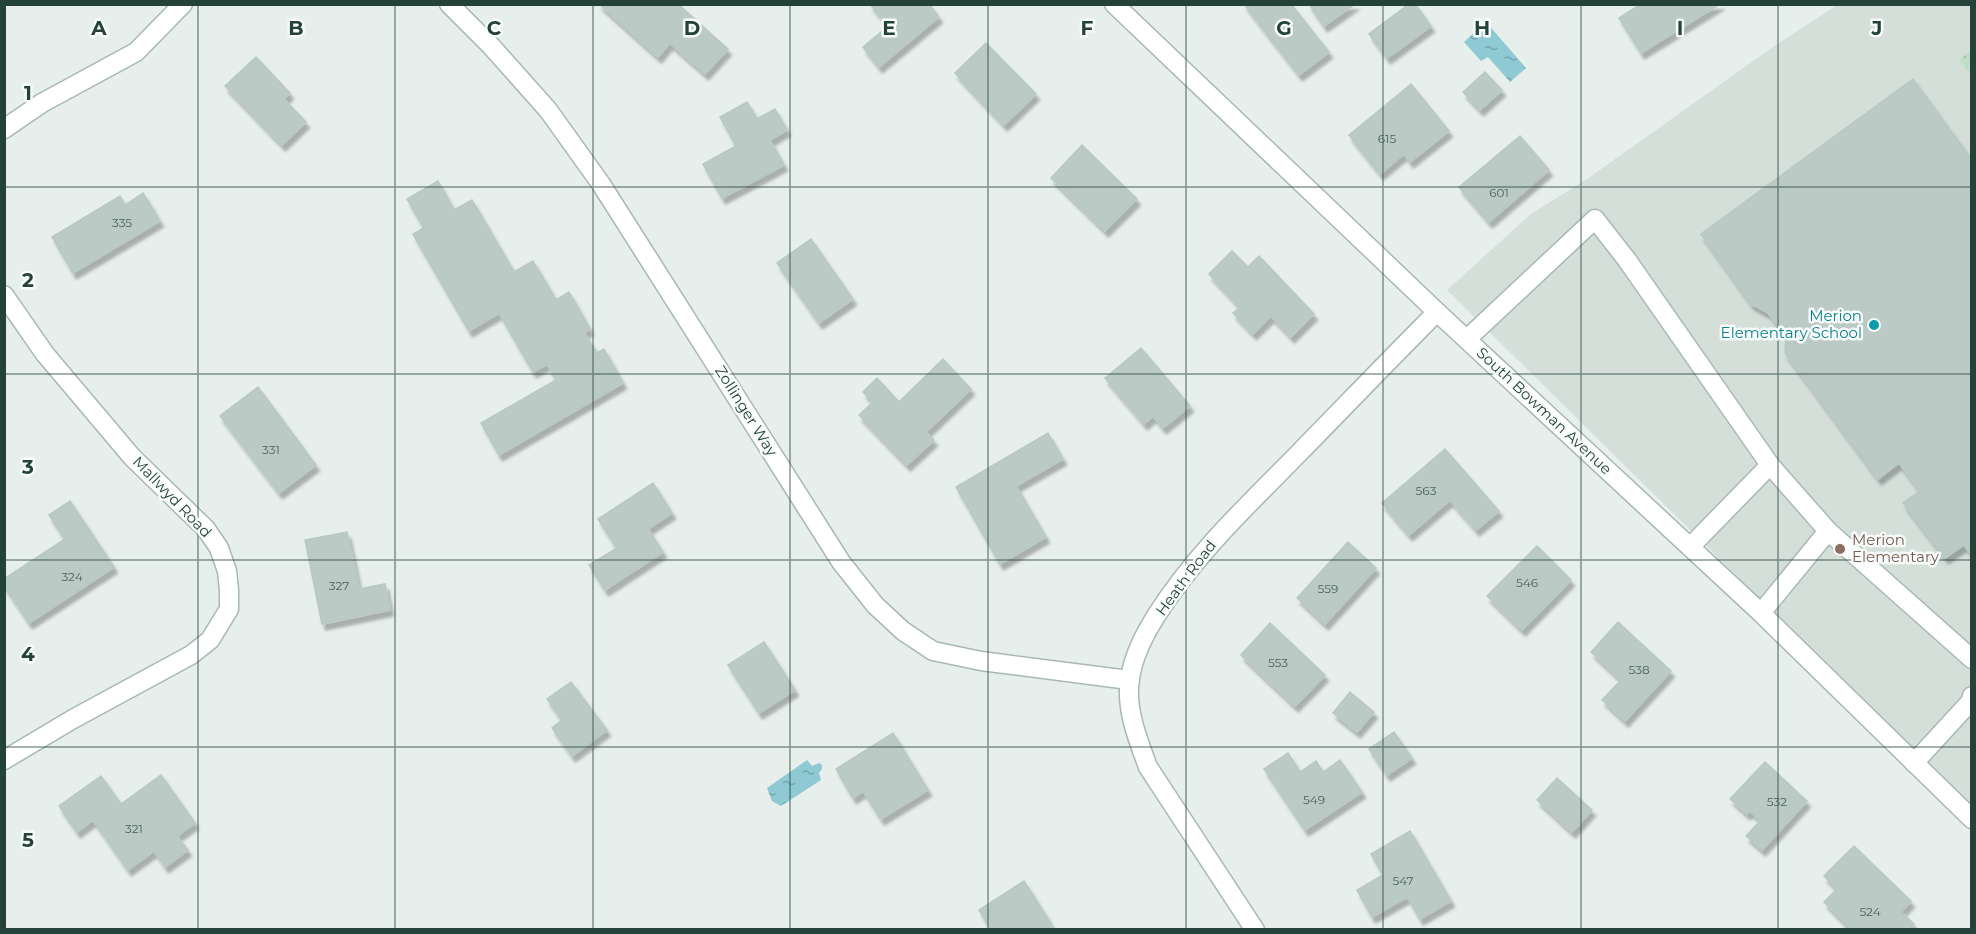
<svg xmlns="http://www.w3.org/2000/svg" width="1976" height="934" viewBox="0 0 1976 934" font-family="Montserrat,sans-serif">
<style>
.built{fill:#d4dfda}
.park{fill:url(#park-dots)}
.water{fill:url(#water-ripples)}
.building{fill:#bbcac4;stroke:#b8c9c2;stroke-width:1.5;filter:url(#shadow)}
.lines{fill:none;stroke-linecap:round;stroke-linejoin:round}
.minor-casing{stroke:#a8b8b2;stroke-width:21}
.minor{stroke:#fff;stroke-width:18}
.grid{fill:none;stroke:#24423a;stroke-width:1.5;stroke-opacity:0.55}
.culture-dot{fill:#0f9aa8;stroke:#f7fbf9;stroke-width:2}
.education-dot{fill:#8d6e63;stroke:#f7fbf9;stroke-width:2}
.labels{text-anchor:middle;stroke-width:5;stroke-linejoin:round;paint-order:stroke}
.number-label{font-size:12px;fill:#4a645c}
.culture-label{font-size:15px;fill:#0d838f;stroke:#f7fbf9;text-anchor:end}
.street-label{font-size:15px;fill:#24423a;stroke:#f7fbf9}
.education-label{font-size:15px;fill:#785e54;stroke:#f7fbf9;text-anchor:start}
.grid-label{font-size:20px;text-anchor:middle;font-weight:bold;fill:#24423a;stroke:#f7fbf9;stroke-width:5;stroke-linejoin:round;paint-order:stroke}
</style>
<defs>
<pattern id="park-dots" width="8" height="8" patternUnits="userSpaceOnUse" patternTransform="scale(1.5)"><rect width="8" height="8" fill="#bfe0c8"/><path d="M2 2h.1M6 6h.1" fill="none" stroke="#a4c1ad" stroke-width="1.8" stroke-linecap="round"/></pattern>
<pattern id="water-ripples" width="26" height="14" patternUnits="userSpaceOnUse" patternTransform="scale(1.5)"><rect width="26" height="14" fill="#8ec9d4"/><path d="M2 4q2-2 4 0t4 0M15 11q2-2 4 0t4 0" fill="none" stroke="#74a5ad"/></pattern>
<filter id="shadow"><feDropShadow dx="3.5" dy="6" stdDeviation="1.5" flood-color="#0004"/></filter>
</defs>
<rect width="100%" height="100%" fill="#e6efeb"/>
<polygon class="built" points="1837,5 1971,5 1971,807 1447,290 1531,214 1587,179 1770,49"/>
<polygon class="park" points="1971,51 1971,76 1959,59"/>
<g class="water">
<polygon points="1486,22 1526,68 1510,82 1488,57 1481,61 1464,42"/>
<polygon points="807,760 812,766 819,763 822,765 822,769 819,773 821,780 781,806 772,801 767,788"/>
</g>
<g class="building">
<polygon points="599,4 678,4 728,49 705,74 670,43 658,57"/>
<polygon points="870,4 929,4 939,17 879,67 863,47 888,26"/>
<polygon points="1244,4 1291,4 1329,52 1299,75"/>
<polygon points="1309,4 1355,4 1324,26"/>
<polygon points="1409,4 1415,4 1431,26 1387,58 1369,34"/>
<polygon points="1641,4 1720,4 1641,53 1619,18"/>
<polygon points="986,43 1036,94 1004,125 955,73"/>
<polygon points="256,57 290,93 284,99 306,122 282,145 225,86"/>
<polygon points="1485,72 1502,90 1480,110 1463,92"/>
<polygon points="1913,79 1972,160 1972,556 1964,545 1945,558 1903,503 1920,491 1899,463 1878,479 1785,353 1786,336 1768,313 1751,304 1701,234"/>
<polygon points="1411,84 1449,131 1410,162 1404,154 1380,174 1349,135"/>
<polygon points="747,102 757,119 775,109 787,130 770,140 784,165 722,198 703,164 736,146 720,117"/>
<polygon points="1520,136 1549,170 1489,222 1459,187"/>
<polygon points="1082,145 1137,199 1105,231 1051,178"/>
<polygon points="438,181 454,210 472,200 514,272 533,261 556,300 569,292 590,329 584,333 597,353 604,349 623,383 499,455 481,423 556,380 547,364 533,372 499,313 469,331 413,234 424,228 407,199"/>
<polygon points="143,193 160,221 73,273 52,237 120,196 125,205"/>
<polygon points="811,239 853,299 819,323 777,263"/>
<polygon points="1232,251 1248,267 1259,256 1314,314 1291,337 1271,316 1253,334 1233,313 1240,307 1209,274"/>
<polygon points="1141,348 1190,406 1163,428 1153,416 1144,424 1105,378"/>
<polygon points="943,359 971,389 926,432 934,440 907,465 859,415 873,402 863,392 877,378 899,402"/>
<polygon points="258,387 316,465 279,493 220,416"/>
<polygon points="1048,433 1063,459 1016,486 1046,537 1000,564 956,487"/>
<polygon points="1445,449 1499,511 1476,530 1450,500 1409,535 1382,503"/>
<polygon points="653,483 672,513 648,529 663,552 605,590 589,565 617,548 598,519"/>
<polygon points="70,501 114,567 29,623 4,586 4,579 65,539 49,515"/>
<polygon points="347,532 359,589 385,584 390,610 322,624 305,540"/>
<polygon points="1348,542 1376,568 1325,624 1297,598"/>
<polygon points="1537,546 1571,580 1522,630 1487,596"/>
<polygon points="1618,622 1671,671 1625,721 1602,700 1621,680 1591,652"/>
<polygon points="1270,623 1325,675 1295,706 1241,655"/>
<polygon points="764,642 795,690 759,713 728,665"/>
<polygon points="571,682 607,730 572,756 552,728 562,720 547,699"/>
<polygon points="1350,692 1374,712 1357,732 1333,713"/>
<polygon points="1394,732 1412,758 1387,775 1369,749"/>
<polygon points="893,733 928,790 881,819 863,791 853,798 836,769"/>
<polygon points="1288,753 1300,772 1316,761 1323,772 1340,760 1362,792 1305,830 1264,769"/>
<polygon points="1765,762 1807,801 1762,850 1746,836 1760,821 1750,811 1747,814 1730,799"/>
<polygon points="161,775 195,823 177,836 188,850 165,867 154,851 128,870 93,820 77,832 59,806 101,776 121,804"/>
<polygon points="1557,778 1592,810 1572,832 1537,800"/>
<polygon points="1410,831 1451,901 1420,919 1407,897 1372,917 1357,890 1383,875 1371,854"/>
<polygon points="1854,846 1911,901 1901,912 1914,924 1909,930 1852,930 1824,902 1837,889 1824,876"/>
<polygon points="1024,881 1055,930 991,930 979,910"/>
</g>
<g class="lines">
<defs>
<g id="minor">
<polyline points="449,4 491,46 548,110 601,184 841,562 875,605 903,631 933,651 981,661 1129,680"/>
<polyline points="1114,4 1437,312 1761,613 1972,819"/>
<polyline points="4,129 42,103 136,52 183,4"/>
<polyline points="4,295 45,354 132,457 206,529 219,548 227,571 229,590 229,609 210,640 191,655 73,719 4,760"/>
<polyline points="1467,339 1595,219 1627,260 1770,465 1828,531"/>
<polyline points="1690,547 1770,465"/>
<polyline points="1761,613 1828,531 1972,659"/>
<polyline points="1914,763 1971,701 1972,696"/>
<path d="M1255,930l-107,-163c-10,-27 -23,-59 -18,-88 3,-23 14,-44 26,-63 39,-62 93,-112 144,-164 46,-47 91,-94 137,-140"/>
</g>
</defs>
<use href="#minor" class="minor-casing"/>
<use href="#minor" class="minor"/>
</g>
<path class="grid" d="M198,4v926M395,4v926M593,4v926M790,4v926M988,4v926M1186,4v926M1383,4v926M1581,4v926M1778,4v926M4,187h1968M4,374h1968M4,560h1968M4,747h1968"/>
<circle class="culture-dot" cx="1874" cy="325" r="6"/>
<circle class="education-dot" cx="1840" cy="549" r="6"/>
<g class="labels">
<g class="number-label">
<text x="1387" y="143">615</text>
<text x="1499" y="197">601</text>
<text x="122" y="227">335</text>
<text x="271" y="454">331</text>
<text x="1426" y="495">563</text>
<text x="72" y="581">324</text>
<text x="1527" y="587">546</text>
<text x="339" y="590">327</text>
<text x="1328" y="593">559</text>
<text x="1278" y="667">553</text>
<text x="1639" y="674">538</text>
<text x="1314" y="804">549</text>
<text x="1777" y="806">532</text>
<text x="134" y="833">321</text>
<text x="1403" y="885">547</text>
<text x="1870" y="916">524</text>
</g>
<g class="culture-label">
<text x="1862" y="321">Merion<tspan x="1862" dy="17">Elementary School</tspan></text>
</g>
<g class="street-label">
<text transform="translate(746 411) rotate(58)" y="5">Zollinger Way</text>
<text transform="translate(1544 411) rotate(43)" y="5">South Bowman Avenue</text>
<text transform="translate(172 497) rotate(46)" y="5">Mallwyd Road</text>
<text transform="translate(1186 578) rotate(-53)" y="5">Heath Road</text>
</g>
<g class="education-label">
<text x="1852" y="545">Merion<tspan x="1852" dy="17">Elementary</tspan></text>
</g>
</g>
<g class="grid-label">
<text x="99" y="35">A</text>
<text x="296" y="35">B</text>
<text x="494" y="35">C</text>
<text x="692" y="35">D</text>
<text x="889" y="35">E</text>
<text x="1087" y="35">F</text>
<text x="1284" y="35">G</text>
<text x="1482" y="35">H</text>
<text x="1680" y="35">I</text>
<text x="1877" y="35">J</text>
<text x="28" y="100">1</text>
<text x="28" y="287">2</text>
<text x="28" y="474">3</text>
<text x="28" y="661">4</text>
<text x="28" y="847">5</text>
</g>
<rect width="1976" height="934" fill="none" stroke="#24423a" stroke-width="12"/>
</svg>
